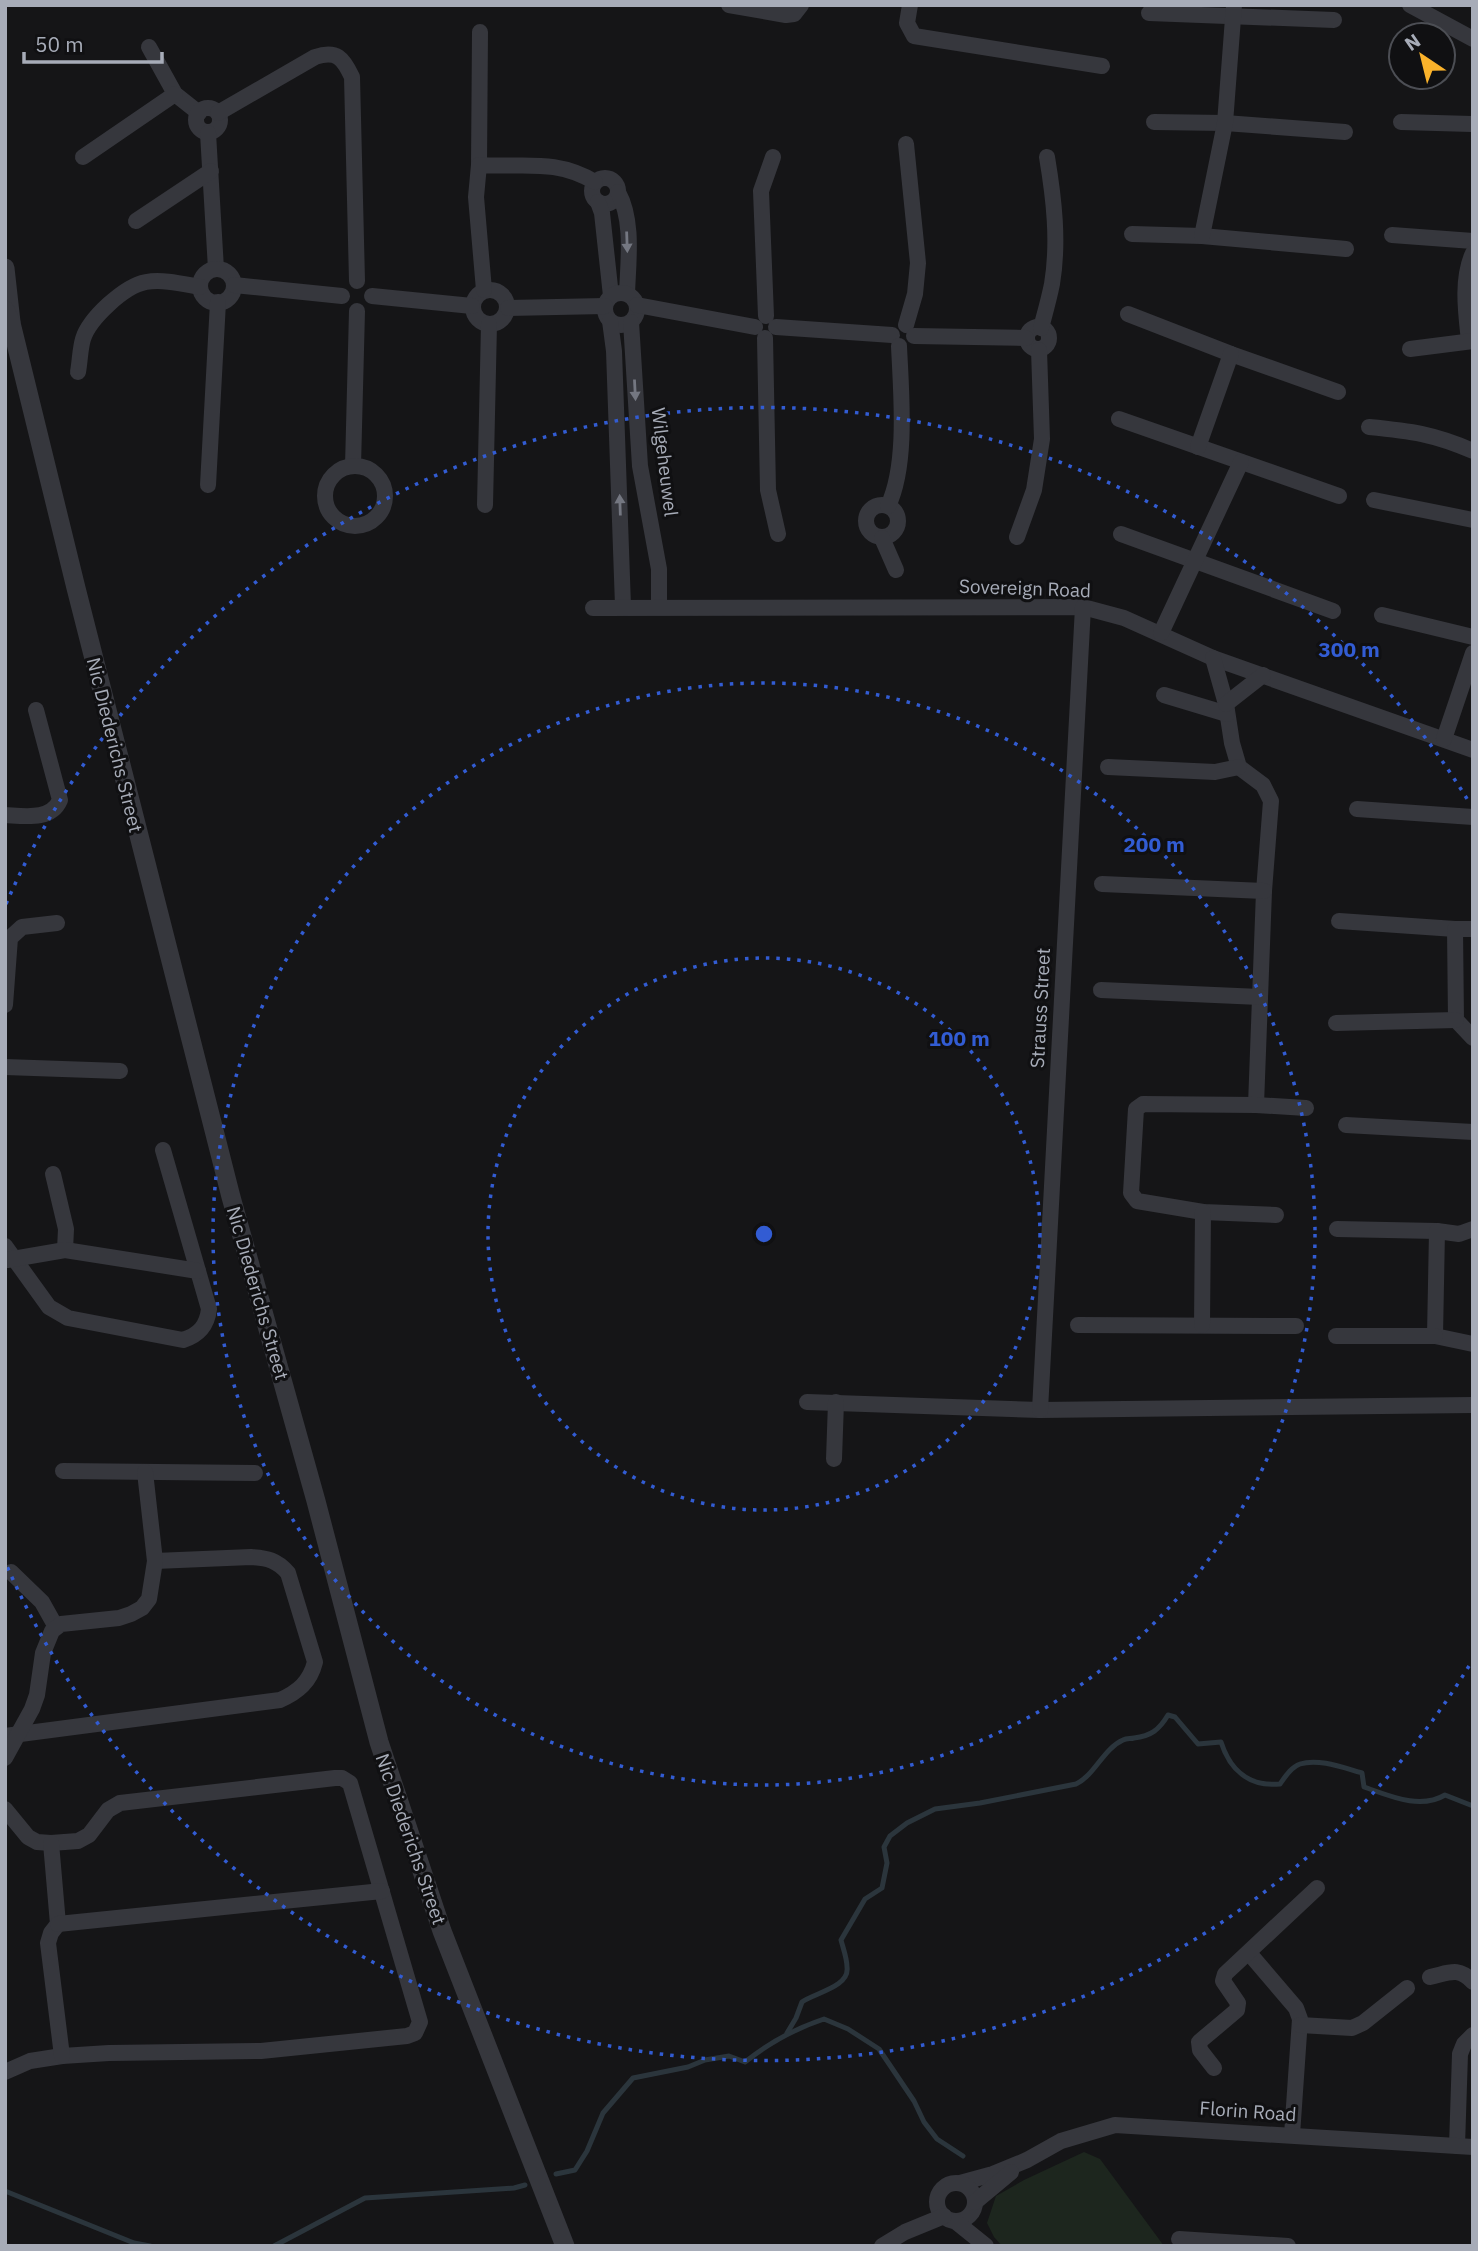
<svg xmlns="http://www.w3.org/2000/svg" width="1478" height="2251" viewBox="0 0 1478 2251" font-family="'IBM Plex Sans',sans-serif">
<style>
.green{fill:#1d261e}
.lines{fill:none;stroke-linecap:round;stroke-linejoin:round}
.stream{stroke:#2b353c;stroke-width:5}
.minor{stroke:#36373d;stroke-width:16}
.tertiary{stroke:#36373d;stroke-width:19}
.oneway{fill:#747781}
.ring{fill:none;stroke:#325cd3;stroke-width:3.5;stroke-dasharray:3.5 7}
.labels{text-anchor:middle;stroke-width:6;stroke-linejoin:round;paint-order:stroke}
.street-label{font-size:19px;fill:#a7acb8;stroke:#101012}
.centre{fill:#325cd3;stroke:#101012;stroke-width:3.5}
.ring-label{font-size:21px;text-anchor:middle;font-weight:bold;fill:#325cd3;stroke:#101012;stroke-width:6;stroke-linejoin:round;paint-order:stroke}
</style>
<rect width="100%" height="100%" fill="#151517"/>
<polygon class="green" points="1084,2152 1100,2159 1164,2246 1002,2246 994,2237 987,2223 996,2196 1024,2180"/>
<g class="lines">
<g class="stream">
<path d="M787,2033l9,-15 6,-16c12,-9 48,-15 45,-35 0,-9 -4,-19 -6,-27l24,-41 17,-11 5,-25 -3,-16 6,-11 17,-13 28,-14 45,-6 96,-19c19,-9 27,-35 47,-44 4,-2 7,-1 11,-2 17,-2 25,-8 34,-23l7,2 23,27 23,-2c9,28 28,45 59,42 5,-7 11,-17 20,-20 19,-6 44,4 62,9l2,14c26,9 56,23 81,8l28,11"/>
<path d="M556,2174l19,-4 12,-19 16,-38 30,-35 55,-11 17,-7 24,-4 16,6c25,-20 49,-33 79,-43l24,10 31,20 35,52 10,21 13,17 26,17"/>
<polyline points="5,2191 134,2243 150,2246"/>
<polyline points="274,2246 365,2198 514,2188 525,2185"/>
</g>
<g class="minor">
<polyline points="729,5 786,15 794,14 801,5"/>
<polyline points="910,5 907,23 914,36 1102,66"/>
<polyline points="1410,5 1473,39"/>
<polyline points="1149,13 1334,20"/>
<polyline points="149,47 175,94 199,113"/>
<circle cx="208" cy="120" r="12"/>
<path d="M218,113l97,-56c22,-7 28,1 37,20l5,204"/>
<polyline points="1154,122 1225,123 1345,132"/>
<polyline points="1401,122 1472,124"/>
<polyline points="208,133 216,269"/>
<polyline points="83,157 175,94"/>
<polyline points="479,165 480,32"/>
<circle cx="605" cy="191" r="13"/>
<path d="M618,192c16,29 10,70 9,102"/>
<polyline points="598,202 602,213 611,296"/>
<polyline points="136,221 211,171"/>
<polyline points="1132,234 1202,236 1346,249"/>
<polyline points="1392,235 1473,241"/>
<polyline points="1202,236 1225,123 1234,5"/>
<circle cx="217" cy="286" r="17"/>
<polyline points="234,285 342,296"/>
<circle cx="490" cy="307" r="17"/>
<path d="M484,290l-8,-93 3,-32c44,3 76,-7 116,17"/>
<circle cx="621" cy="309" r="16"/>
<polyline points="372,296 472,306"/>
<polyline points="637,305 755,327"/>
<polyline points="508,308 605,306"/>
<polyline points="1128,314 1231,354 1338,392"/>
<polyline points="766,316 761,191 773,157"/>
<polyline points="610,321 614,351 623,606"/>
<polyline points="631,322 640,466 659,569 659,606"/>
<polyline points="906,325 915,294 918,263 906,144"/>
<circle cx="1038" cy="338" r="11"/>
<polyline points="776,327 892,335"/>
<path d="M1041,328c4,-15 8,-29 11,-44 7,-42 2,-85 -5,-127"/>
<polyline points="914,336 1026,338"/>
<polyline points="765,338 768,490 778,534"/>
<path d="M1469,341c-3,-28 -8,-62 4,-88"/>
<polyline points="1410,349 1473,341"/>
<path d="M78,372c2,-11 2,-23 5,-33 6,-20 41,-53 63,-57 17,-3 37,2 54,5"/>
<polyline points="1119,419 1339,496"/>
<path d="M1369,427c42,4 65,7 104,24"/>
<polyline points="1198,447 1231,354"/>
<polyline points="353,466 357,311"/>
<circle cx="355" cy="496" r="30"/>
<polyline points="208,485 218,302"/>
<polyline points="1374,500 1473,520"/>
<circle cx="882" cy="521" r="16"/>
<polyline points="485,505 489,324"/>
<path d="M888,506c20,-42 13,-114 11,-160"/>
<polyline points="1121,534 1333,611"/>
<polyline points="1017,537 1034,490 1042,439 1039,350"/>
<polyline points="882,538 896,570"/>
<polyline points="593,608 1083,607 1124,618 1213,658 1473,750"/>
<polyline points="1382,615 1473,637"/>
<polyline points="1161,633 1241,462"/>
<polyline points="1213,658 1226,704 1232,743 1239,767 1263,785 1271,801 1264,891 1256,1105"/>
<polyline points="1164,695 1227,714"/>
<polyline points="1226,704 1263,675"/>
<polyline points="1444,739 1473,653"/>
<polyline points="1108,767 1215,772 1239,767"/>
<polyline points="1357,809 1473,817"/>
<path d="M5,815c19,1 46,6 55,-15l-24,-90"/>
<polyline points="1102,884 1264,891"/>
<polyline points="1339,921 1455,929"/>
<polyline points="1473,929 1455,929 1456,1020 1473,1038"/>
<polyline points="1101,990 1260,997"/>
<polyline points="5,1005 10,938 22,927 57,923"/>
<polyline points="1336,1023 1456,1020"/>
<polyline points="5,1067 120,1071"/>
<polyline points="1346,1125 1473,1132"/>
<polyline points="53,1174 66,1229 65,1250"/>
<polyline points="1276,1215 1203,1212 1137,1201 1131,1193 1136,1109 1143,1104 1256,1105 1306,1108"/>
<polyline points="1337,1229 1437,1231"/>
<polyline points="1473,1229 1459,1234 1437,1231 1435,1336 1473,1344"/>
<path d="M5,1246l44,61 19,11 115,22c16,-5 24,-14 26,-31l-46,-159"/>
<polyline points="7,1260 65,1250 198,1271"/>
<polyline points="1078,1325 1296,1326"/>
<polyline points="1202,1325 1203,1212"/>
<polyline points="1336,1336 1435,1336"/>
<polyline points="807,1402 1040,1410 1473,1405"/>
<polyline points="1040,1410 1083,607"/>
<polyline points="834,1459 836,1402"/>
<polyline points="63,1471 255,1473"/>
<polyline points="11,1572 42,1602 56,1627"/>
<path d="M5,1736l275,-36c18,-8 30,-18 35,-38l-27,-89c-11,-13 -21,-15 -37,-16l-96,4"/>
<polyline points="5,1758 32,1709 37,1695 43,1653 52,1631 61,1624 119,1618 131,1614 142,1608 149,1599 155,1561 145,1472"/>
<polyline points="5,1809 28,1837 37,1842 51,1843 78,1841 89,1835 108,1810 120,1803 335,1778 342,1778 350,1783 420,2022 415,2033 407,2036 261,2051 109,2053 62,2056 30,2061 5,2072"/>
<polyline points="51,1843 58,1924 51,1933 48,1943 62,2056"/>
<polyline points="58,1924 382,1891"/>
<polyline points="1249,1953 1296,2008 1300,2019 1292,2135"/>
<path d="M1430,1977c19,-4 28,-11 43,5"/>
<polyline points="1300,2025 1352,2028 1363,2023 1407,1988"/>
<polyline points="1214,2068 1200,2050 1199,2042 1237,2010 1238,2003 1223,1981 1225,1974 1317,1888"/>
<polyline points="1457,2146 1460,2054 1464,2044 1473,2035"/>
<polyline points="960,2183 993,2174 1027,2160 1061,2141 1115,2125 1473,2147"/>
<circle cx="956" cy="2202" r="19"/>
<polyline points="975,2202 1011,2172"/>
<polyline points="955,2221 986,2246"/>
<polyline points="1179,2239 1288,2246"/>
<polyline points="882,2246 905,2232 944,2216"/>
</g>
<g class="tertiary">
<polyline points="5,268 11,322"/>
<polyline points="5,310 11,323 76,588 231,1197 316,1501 379,1742 442,1931 565,2246"/>
</g>
</g>
<defs><path id="oneway-solid" d="M-6-.8H1V-3.2L6.5 0L1 3.2V.8H-6Z" transform="scale(1.75)"/></defs>
<g class="oneway">
<use href="#oneway-solid" transform="translate(627 242) rotate(88)"/>
<use href="#oneway-solid" transform="translate(635 390) rotate(87)"/>
<use href="#oneway-solid" transform="translate(620 505) rotate(-92)"/>
</g>
<g class="ring">
<circle cx="764" cy="1234" r="276"/>
<circle cx="764" cy="1234" r="551"/>
<path d="M1469 1666A827 827 0 0 1 6 1564M6 904A827 827 0 0 1 1469 802"/>
</g>
<g class="labels">
<g class="street-label">
<text transform="translate(665 462) rotate(83)" y="7">Wilgeheuwel</text>
<text transform="translate(1025 588) rotate(2)" y="7">Sovereign Road</text>
<text transform="translate(115 745) rotate(76)" y="7">Nic Diederichs Street</text>
<text transform="translate(1040 1008) rotate(-87)" y="7">Strauss Street</text>
<text transform="translate(258 1293) rotate(74)" y="7">Nic Diederichs Street</text>
<text transform="translate(411 1839) rotate(71)" y="7">Nic Diederichs Street</text>
<text transform="translate(1248 2111) rotate(4)" y="7">Florin Road</text>
</g>
</g>
<circle cx="764" cy="1234" r="10" class="centre"/>
<g class="ring-label">
<text x="1349" y="657">300 m</text>
<text x="1154" y="852">200 m</text>
<text x="959" y="1046">100 m</text>
</g>
<rect width="1478" height="2251" fill="none" stroke="#a7acb8" stroke-width="14"/>
<g transform="translate(1422 56) rotate(325)"><circle r="33" fill="#101012" stroke="#4c4e54" stroke-width="2"/>
<path d="M0-5L12 26L0 18L-12 26Z" fill="#fab22b"/>
<text y="-10" font-size="19" font-weight="bold" text-anchor="middle" fill="#a7acb8">N</text>
</g>
<path d="M24 52v10h138v-10" fill="none" stroke="#a7acb8" stroke-width="3.5"/>
<text x="35" y="52" font-size="21" fill="#a7acb8" stroke="#101012" stroke-width="5" paint-order="stroke">50 m</text>
</svg>
